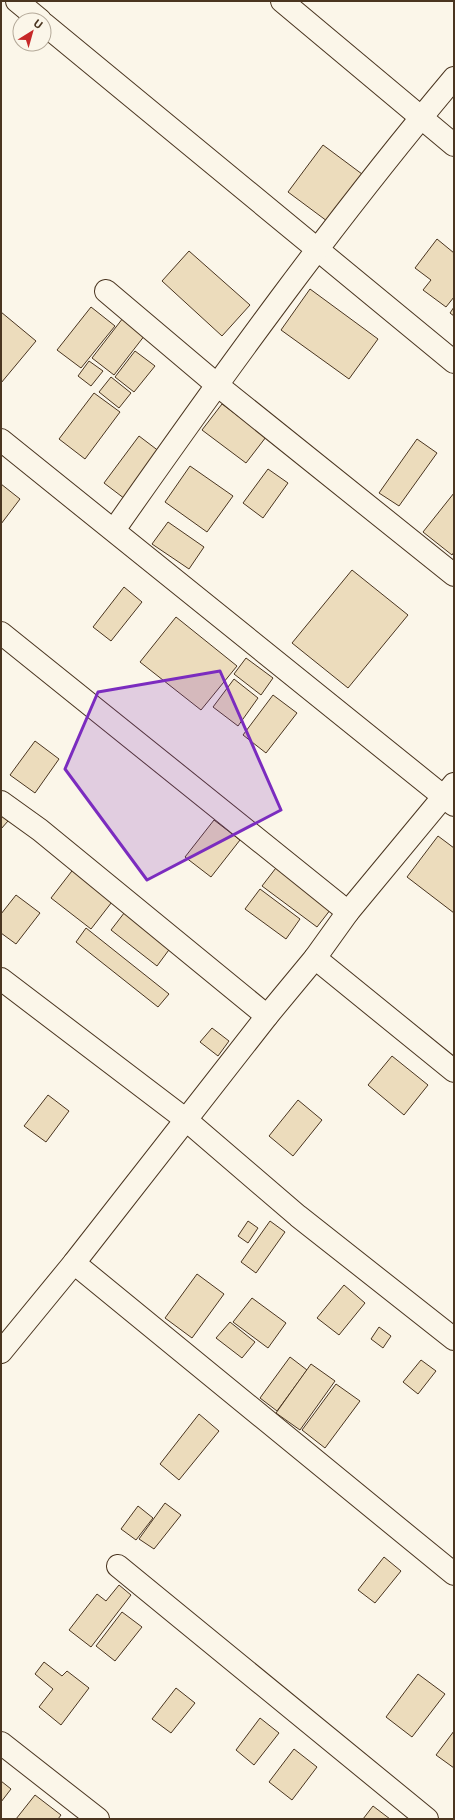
<svg xmlns="http://www.w3.org/2000/svg" width="455" height="1820" viewBox="0 0 455 1820" font-family="'Public Sans',sans-serif">
<style>
.building{fill:#ecdcbc;stroke:#4a3520}
.lines{fill:none;stroke-linecap:round;stroke-linejoin:round}
.minor-casing{stroke:#4a3520;stroke-width:24}
.minor{stroke:#fbf6e9;stroke-width:22}
.marked{fill:#7b2cbf;fill-opacity:0.2;stroke:#7b2cbf;stroke-width:3;stroke-linejoin:round}
</style>
<rect width="100%" height="100%" fill="#fbf6e9"/>
<g class="building">
<polygon points="323,145 366,177 331,224 288,192"/>
<polygon points="437,239 454,253 454,297 446,307 423,290 431,280 415,268"/>
<polygon points="189,251 250,305 222,336 162,281"/>
<polygon points="310,289 378,339 349,379 281,330"/>
<polygon points="91,307 115,326 81,368 57,350"/>
<polygon points="454,307 454,316 450,313"/>
<polygon points="1,312 36,341 1,383"/>
<polygon points="123,318 145,335 114,375 92,358"/>
<polygon points="135,351 155,366 134,392 115,377"/>
<polygon points="89,361 103,371 91,386 78,376"/>
<polygon points="111,377 131,393 119,408 99,392"/>
<polygon points="94,393 120,412 85,459 59,439"/>
<polygon points="222,404 266,437 246,463 202,430"/>
<polygon points="139,436 164,455 129,502 104,483"/>
<polygon points="417,439 437,453 399,506 379,493"/>
<polygon points="190,466 233,496 207,532 165,502"/>
<polygon points="268,469 288,483 263,518 243,503"/>
<polygon points="1,484 20,499 1,524"/>
<polygon points="454,493 454,552 452,555 423,532"/>
<polygon points="168,522 204,547 189,569 152,544"/>
<polygon points="352,570 408,615 348,688 292,643"/>
<polygon points="124,587 142,602 111,641 93,627"/>
<polygon points="176,617 237,666 201,710 140,662"/>
<polygon points="246,658 273,678 261,695 234,674"/>
<polygon points="234,679 258,698 238,726 213,707"/>
<polygon points="273,695 297,713 266,753 243,735"/>
<polygon points="35,741 59,759 35,793 10,775"/>
<polygon points="1,815 8,821 1,829"/>
<polygon points="214,820 240,840 211,877 185,857"/>
<polygon points="438,836 454,848 454,913 407,877"/>
<polygon points="279,864 334,905 317,927 262,886"/>
<polygon points="75,867 115,898 91,929 51,898"/>
<polygon points="260,889 300,919 286,939 245,909"/>
<polygon points="16,895 40,913 16,944 1,933 1,914"/>
<polygon points="128,908 174,943 157,966 111,930"/>
<polygon points="86,928 169,994 158,1007 76,942"/>
<polygon points="212,1028 229,1041 218,1056 200,1042"/>
<polygon points="392,1056 428,1085 404,1115 368,1085"/>
<polygon points="48,1095 69,1111 46,1142 24,1126"/>
<polygon points="298,1100 322,1120 293,1156 269,1136"/>
<polygon points="248,1221 258,1228 248,1243 238,1236"/>
<polygon points="270,1221 285,1232 256,1273 241,1262"/>
<polygon points="197,1274 224,1294 192,1338 165,1318"/>
<polygon points="344,1285 365,1303 339,1335 317,1318"/>
<polygon points="252,1298 286,1323 268,1348 233,1322"/>
<polygon points="230,1322 255,1342 242,1358 216,1338"/>
<polygon points="379,1327 391,1336 383,1348 371,1339"/>
<polygon points="290,1357 307,1370 277,1411 260,1398"/>
<polygon points="421,1360 436,1371 418,1394 403,1382"/>
<polygon points="311,1364 335,1381 300,1430 276,1413"/>
<polygon points="336,1384 360,1401 325,1448 302,1430"/>
<polygon points="199,1414 219,1431 179,1480 160,1464"/>
<polygon points="165,1503 181,1515 154,1549 139,1539"/>
<polygon points="138,1506 153,1518 136,1540 121,1529"/>
<polygon points="384,1557 401,1571 375,1603 358,1590"/>
<polygon points="119,1585 131,1595 91,1647 69,1630 97,1594 106,1601"/>
<polygon points="122,1612 142,1627 115,1661 96,1646"/>
<polygon points="44,1662 62,1676 67,1671 89,1688 61,1725 39,1707 53,1689 35,1674"/>
<polygon points="418,1674 445,1694 412,1737 386,1717"/>
<polygon points="176,1688 195,1703 171,1733 152,1719"/>
<polygon points="260,1718 279,1733 254,1765 236,1750"/>
<polygon points="454,1731 454,1768 436,1755"/>
<polygon points="294,1749 317,1767 292,1800 269,1782"/>
<polygon points="1,1781 11,1789 1,1802"/>
<polygon points="35,1795 61,1815 58,1819 16,1819"/>
<polygon points="373,1806 390,1819 363,1819"/>
</g>
<g class="lines">
<defs>
<g id="minor">
<polyline points="17,1 40,20"/>
<polyline points="282,1 454,145"/>
<polyline points="44,24 454,362"/>
<polyline points="106,291 216,384 454,575"/>
<polyline points="1,440 454,805"/>
<path d="M114,530c108,-154 219,-308 340,-452"/>
<polyline points="1,633 348,912"/>
<polyline points="1,802 40,830 267,1016"/>
<polyline points="315,958 454,1071"/>
<polyline points="1,979 185,1119 298,1216 454,1339"/>
<polyline points="74,1263 454,1574"/>
<polyline points="1,1352 74,1263 267,1016 315,958 348,912 454,784"/>
<polyline points="118,1566 427,1819"/>
<polyline points="1,1743 98,1819"/>
</g>
</defs>
<use href="#minor" class="minor-casing"/>
<use href="#minor" class="minor"/>
</g>
<path class="marked" d="M220,671l61,139 -134,70 -82,-111 33,-77z"/>
<rect width="455" height="1820" fill="none" stroke="#4a3520" stroke-width="4"/>
<g transform="translate(32 32) rotate(37)"><circle r="19" fill="#fbf6e9" stroke="#b4a999"/>
<path d="M0-3L7 15L0 10L-7 15Z" fill="#c62828"/>
<text y="-6" font-size="11" font-weight="bold" text-anchor="middle" fill="#4a3520">U</text>
</g>
</svg>
